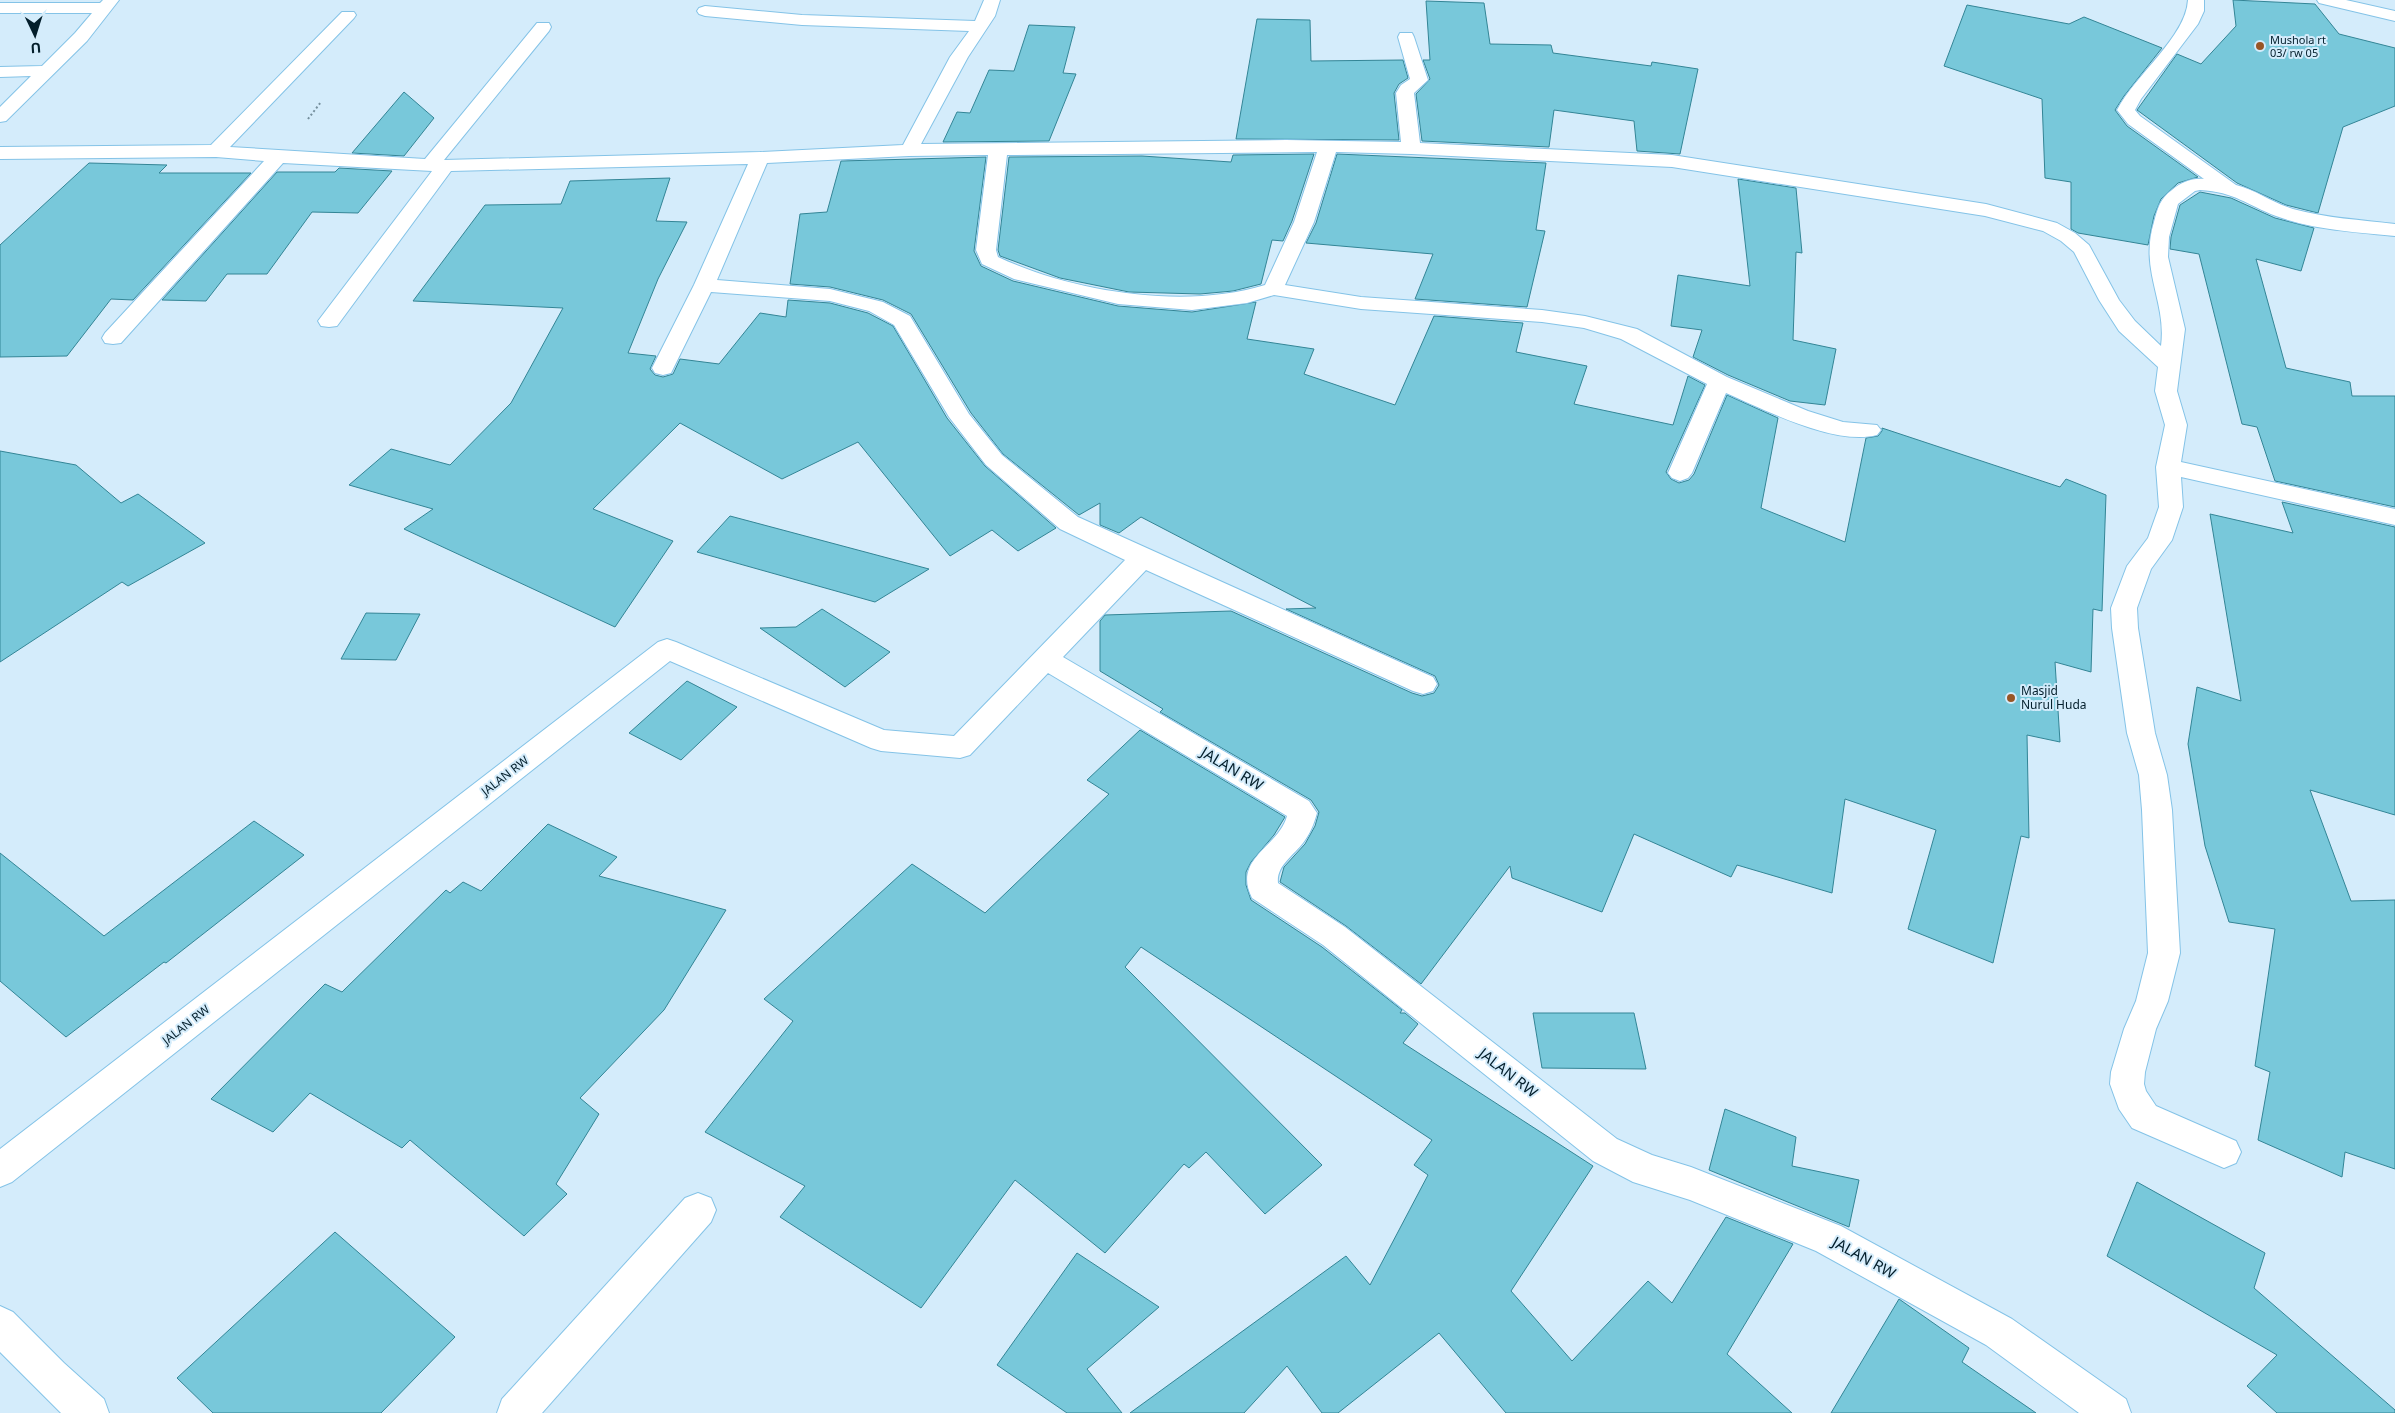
<svg xmlns="http://www.w3.org/2000/svg" width="2395" height="1413" viewBox="0 0 2395 1413" font-family="'Noto Sans',sans-serif">
<style>
.building{fill:#78c8da;stroke:#338596}
.lines{fill:none;stroke-linecap:round;stroke-linejoin:round}
.minor-casing{stroke:#84c3e7;stroke-width:2}
.path{stroke:#758f9d;stroke-width:2;stroke-dasharray:2 2.5;stroke-linecap:butt}
.minor{fill:#fff;fill-rule:evenodd}
.poi-dot{fill:#985625;stroke:#d4ecfb;stroke-width:2}
.labels{text-anchor:middle;stroke-width:4;stroke-linejoin:round;paint-order:stroke}
.far-poi-label{font-size:11px;fill:#031e2b;stroke:#d4ecfb;text-anchor:start}
.poi-label{font-size:12px;fill:#031e2b;stroke:#d4ecfb;text-anchor:start}
.street-label{font-size:12px;fill:#031e2b;stroke:#d4ecfb}
.near-street-label{font-size:15px;fill:#031e2b;stroke:#d4ecfb}
</style>
<rect width="100%" height="100%" fill="#d4ecfb"/>
<g class="building">
<polygon points="2233,0 2315,4 2339,34 2395,48 2395,106 2343,127 2318,213 2286,205 2237,183 2137,110 2177,54 2201,64 2236,26"/>
<polygon points="1426,1 1484,3 1490,44 1551,45 1553,53 1651,66 1652,62 1698,69 1680,154 1637,151 1634,121 1554,110 1549,147 1422,141 1416,94 1430,79 1423,60 1430,60"/>
<polygon points="1967,5 2069,24 2084,17 2162,48 2124,96 2115,110 2127,126 2198,177 2178,183 2161,199 2154,216 2148,245 2078,233 2071,229 2071,182 2045,178 2042,99 1944,66"/>
<polygon points="1257,19 1310,20 1311,61 1403,60 1408,78 1399,84 1394,93 1399,140 1236,139"/>
<polygon points="1029,25 1075,27 1063,73 1076,74 1049,141 943,142 957,112 970,113 989,70 1014,71"/>
<polygon points="404,92 434,118 404,156 352,153"/>
<polygon points="1314,154 1292,221 1283,241 1272,240 1261,284 1233,291 1200,294 1129,292 1060,278 1000,256 998,250 1009,157 1142,156 1231,162 1233,155"/>
<polygon points="1337,154 1546,163 1536,230 1545,231 1527,307 1415,299 1433,254 1306,243 1316,223"/>
<polygon points="986,157 974,251 981,266 1013,281 1118,306 1192,312 1256,302 1247,339 1314,349 1304,374 1395,405 1434,316 1523,323 1516,352 1587,366 1574,404 1673,425 1688,376 1705,385 1666,472 1671,479 1679,483 1689,480 1694,474 1727,395 1778,418 1761,508 1845,542 1866,438 1878,436 1882,431 1882,428 2060,487 2066,479 2106,495 2102,611 2093,609 2091,672 2055,662 2060,742 2027,735 2029,838 2021,836 1993,963 1908,929 1936,830 1845,799 1832,893 1737,865 1731,877 1634,834 1602,912 1512,878 1510,866 1421,984 1346,926 1280,882 1284,867 1305,844 1315,826 1319,812 1311,800 1160,712 1163,709 1100,671 1100,621 1105,615 1231,611 1412,693 1422,696 1434,693 1439,685 1435,676 1286,609 1316,608 1141,517 1119,533 1100,525 1100,503 1079,515 1003,454 971,413 911,314 883,300 830,287 790,284 800,214 827,212 841,161"/>
<polygon points="89,163 167,165 159,173 251,173 133,300 111,299 67,356 0,357 0,245"/>
<polygon points="339,168 392,171 358,213 312,212 267,274 227,274 206,301 162,300 277,172 335,172"/>
<polygon points="670,178 656,221 687,222 658,279 628,353 656,356 650,369 655,375 663,377 673,374 680,359 719,364 760,313 786,317 788,300 830,303 868,313 893,326 947,418 985,466 1056,528 1018,551 992,530 950,556 858,442 782,479 680,423 593,509 673,541 615,627 404,529 433,509 349,485 391,449 450,465 511,403 563,308 413,301 485,205 561,204 570,181"/>
<polygon points="1738,179 1796,188 1802,253 1796,252 1793,340 1836,349 1825,405 1790,401 1728,375 1693,357 1702,330 1671,326 1678,275 1750,286"/>
<polygon points="2200,192 2231,198 2275,218 2314,228 2301,271 2256,259 2286,368 2350,382 2352,396 2395,396 2395,507 2275,481 2257,427 2242,424 2199,254 2170,249 2171,237 2180,205"/>
<polygon points="0,451 76,465 121,503 138,494 205,543 128,586 122,582 0,662"/>
<polygon points="2282,502 2395,527 2395,815 2310,790 2351,901 2395,900 2395,1169 2345,1152 2342,1177 2258,1140 2270,1072 2255,1066 2275,929 2229,922 2205,846 2188,744 2197,687 2241,701 2210,514 2293,533"/>
<polygon points="730,516 929,569 875,602 697,552"/>
<polygon points="822,609 890,652 845,687 760,628 796,627"/>
<polygon points="366,613 420,614 396,660 341,659"/>
<polygon points="687,681 737,707 681,760 629,733"/>
<polygon points="1140,730 1285,817 1274,835 1251,862 1246,872 1246,885 1251,900 1322,947 1402,1010 1400,1013 1405,1013 1418,1024 1403,1043 1593,1166 1511,1291 1572,1361 1648,1281 1672,1303 1726,1217 1793,1244 1727,1354 1792,1413 1506,1413 1439,1333 1338,1413 1322,1413 1287,1366 1244,1413 1130,1413 1346,1256 1370,1285 1428,1175 1414,1165 1432,1140 1141,947 1125,967 1322,1165 1265,1214 1206,1152 1189,1168 1184,1164 1105,1253 1015,1180 921,1308 780,1217 805,1186 705,1132 793,1021 764,999 912,864 985,913 1109,794 1087,780"/>
<polygon points="254,821 304,855 166,963 164,962 66,1037 0,981 0,853 104,936"/>
<polygon points="548,824 617,857 599,876 726,910 664,1010 580,1098 599,1114 556,1184 567,1194 524,1236 410,1140 402,1148 310,1093 273,1132 211,1099 325,984 342,992 446,890 450,893 463,882 481,891"/>
<polygon points="1533,1013 1634,1013 1646,1069 1542,1068"/>
<polygon points="1725,1109 1796,1137 1792,1166 1859,1180 1849,1227 1709,1170"/>
<polygon points="2137,1182 2265,1253 2254,1288 2395,1410 2395,1413 2277,1413 2247,1386 2277,1355 2107,1256"/>
<polygon points="335,1232 455,1337 381,1413 213,1413 177,1378"/>
<polygon points="1077,1253 1159,1307 1087,1369 1122,1413 1067,1413 997,1365"/>
<polygon points="1899,1299 1969,1348 1962,1362 2036,1413 1831,1413"/>
</g>
<g class="lines">
<defs>
<g id="minor">
<polygon points="103,0 119,0 87,41 6,121 0,122 0,107 31,76 0,77 0,67 42,66 75,33 92,13 0,13 0,3 100,3"/>
<path d="M984,0h16l-5,16 -27,41 -47,87 365,-4 115,2 -5,-49 5,-8 9,-6 -12,-42 2,-4h12l2,4 14,43 -14,13 6,50 252,12 314,49 71,19 18,10 14,12 30,55 16,21 26,25c6,-45 -22,-75 -7,-124 4,-15 6,-23 18,-32 10,-8 19,-12 32,-11l-76,-55 -11,-14c18,-35 69,-73 71,-110h16v11l-6,13 -57,75 -6,11 5,6 96,69c20,5 37,18 57,24 33,9 68,11 102,15v12c-39,-4 -81,-6 -119,-20 -29,-11 -41,-24 -76,-26l-5,1 -17,13 -9,33 -1,20 17,72 -8,62 10,34 -6,37 214,47v16l-214,-48 2,30 -11,33 -21,29 -14,39 1,20 17,105 12,42 5,35 8,143 -12,48 -12,28 -11,43 -1,12 2,7 10,15 80,35 5,11 -5,11 -12,5 -92,-40 -13,-19 -9,-25 1,-12 13,-43 12,-28 12,-48 -6,-143 -3,-35 -12,-42 -15,-105 -1,-20 16,-42 21,-28 11,-31 -3,-40 9,-42 -10,-34 3,-24 -39,-36 -20,-31 -25,-48 -13,-11 -18,-10 -58,-15 -313,-49 -261,-13 -75,-2 -22,70 -29,63 76,12 181,13 43,6 52,13 90,48 81,34 35,11 34,3 4,5 -4,5c-42,11 -112,-25 -151,-42l-34,80 -4,5 -8,3 -8,-3 -4,-5 39,-89 -86,-45 -37,-11 -42,-6 -181,-13 -87,-14 -27,8 -55,7 -74,-6 -104,-25 -32,-15 -6,-14 12,-95 -79,1 -142,7 -50,117 113,9 53,13 27,14 59,98 33,41 76,62 355,160 4,7 -4,7 -10,3 -10,-3 -267,-121 -83,87 246,144 8,12c-3,11 -7,21 -14,30 -9,12 -27,23 -25,40l67,44 272,212 35,16 39,12 150,59 171,93 114,80 5,14h-52l-93,-68 -170,-94 -126,-51 -57,-18 -40,-21 -270,-216 -71,-47c-20,-40 27,-51 35,-82l-239,-143 -78,82 -10,3 -79,-7 -10,-3 -201,-87 -658,521 -12,5v-38l658,-507 9,-3 9,3 208,88 70,6 171,-176 -65,-31 -74,-64 -37,-48 -55,-92 -25,-14 -39,-10 -119,-9 -40,81 -8,2 -8,-2 -3,-5 42,-83 54,-121 -297,7 -114,155 -8,1 -8,-1 -3,-5 114,-150 -149,-8 -162,180 -8,1 -8,-1 -3,-5 3,-5 159,-172 -48,-4 -216,2v-12l211,-2 131,-133h12l2,3 -2,3 -124,129 195,12 112,-136h12l2,4 -2,4 -105,129 316,-8 143,-7 47,-88 19,-26 -167,-6 -97,-9 -6,-2 -2,-3 2,-3 6,-2 97,9 173,6zM1317,152l-23,70 -29,63c-81,25 -192,7 -267,-28l-2,-7 11,-95z"/>
<polygon points="2317,0 2346,0 2395,11 2395,21 2319,3"/>
<polygon points="698,1193 711,1198 716,1210 711,1222 542,1413 497,1413 502,1399 685,1198"/>
<polygon points="0,1306 13,1312 64,1363 104,1399 109,1413 61,1413 0,1352"/>
</g>
</defs>
<use href="#minor" class="minor-casing"/>
<polyline class="path" points="308,119 321,102"/>
<use href="#minor" class="minor"/>
</g>
<g class="poi-dot">
<circle cx="2260" cy="46" r="5"/>
<circle cx="2011" cy="698" r="5"/>
</g>
<g class="labels">
<g class="far-poi-label">
<text x="2270" y="44">Mushola rt<tspan x="2270" dy="13">03/ rw 05</tspan></text>
</g>
<g class="poi-label">
<text x="2021" y="695">Masjid<tspan x="2021" dy="14">Nurul Huda</tspan></text>
</g>
<g class="street-label">
<text transform="translate(505 776) rotate(-38)" y="4">JALAN RW</text>
<text transform="translate(186 1025) rotate(-38)" y="4">JALAN RW</text>
</g>
<g class="near-street-label">
<text transform="translate(1232 769) rotate(31)" y="5">JALAN RW</text>
<text transform="translate(1508 1073) rotate(38)" y="5">JALAN RW</text>
<text transform="translate(1864 1258) rotate(29)" y="5">JALAN RW</text>
</g>
</g>
<g transform="translate(35 35) rotate(176)" stroke="#d4ecfb" stroke-width="4" paint-order="stroke">
<path d="M0-4L9 19L0 12L-9 19Z" fill="#031e2b"/>
<text y="-8" font-size="14" font-weight="bold" text-anchor="middle" fill="#031e2b">U</text>
</g>
</svg>
